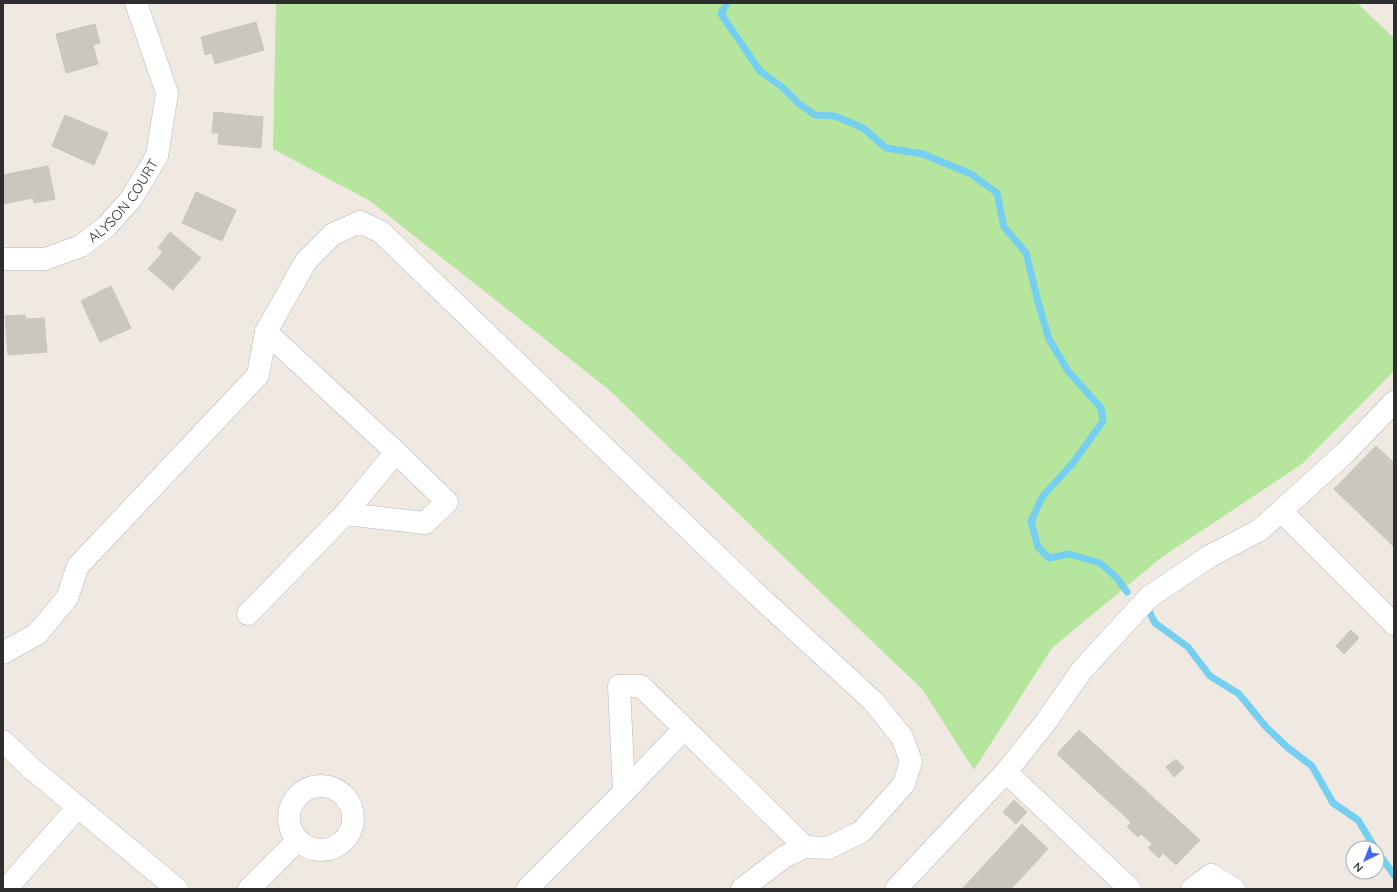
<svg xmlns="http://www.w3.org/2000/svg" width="1397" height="892" viewBox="0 0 1397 892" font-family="Quicksand,sans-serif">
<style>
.green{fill:#b6e59e}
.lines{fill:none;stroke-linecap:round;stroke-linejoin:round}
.stream{stroke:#75cff0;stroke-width:7}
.building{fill:#cbc7bf;stroke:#cbc5ba}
.street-casing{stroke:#b4b7c1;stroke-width:23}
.secondary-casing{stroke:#b4b7c1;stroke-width:23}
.street{stroke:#fff;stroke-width:22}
.secondary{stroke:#fff;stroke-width:22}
.labels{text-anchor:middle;stroke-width:3.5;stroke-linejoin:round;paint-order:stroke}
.street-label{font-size:14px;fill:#2e2e2e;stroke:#fff}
</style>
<rect width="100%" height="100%" fill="#efe9e1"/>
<polygon class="green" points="276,3 1357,3 1394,38 1394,371 1302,464 1162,557 1052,648 974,770 922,689 608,389 370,201 273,149"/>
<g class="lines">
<g class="stream">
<polyline points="727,3 721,14 760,71 782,87 798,103 815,115 835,116 863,128 886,148 923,154 971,174 997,193 1004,227 1026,253 1038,302 1049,339 1068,371 1101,408 1103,421 1073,463 1042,497 1031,522 1038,547 1049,558 1069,554 1100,563 1117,578 1127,592"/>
<polyline points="1149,611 1155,623 1188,647 1210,676 1239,694 1266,727 1287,747 1312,766 1333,803 1358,820 1375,848"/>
<polyline points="1377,851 1394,875"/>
</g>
</g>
<g class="building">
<polygon points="256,22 264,50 215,64 212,53 205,55 201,37"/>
<polygon points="95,24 100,43 93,45 98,64 66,73 56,34"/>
<polygon points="214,112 263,117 261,148 218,144 219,133 212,133"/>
<polygon points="65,115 108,133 94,165 52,146"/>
<polygon points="48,166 55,199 34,203 33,198 3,204 3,175"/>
<polygon points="196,192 236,210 222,241 182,223"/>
<polygon points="170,232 201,258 173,290 148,269 163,252 158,248"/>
<polygon points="111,286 131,328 100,342 81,301"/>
<polygon points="25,315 26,319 44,318 47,352 8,355 5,316"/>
<polygon points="1376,446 1394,463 1394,547 1334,489"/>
<polygon points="1351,630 1359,638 1344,654 1336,646"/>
<polygon points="1079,730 1200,840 1176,865 1163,853 1159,858 1148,848 1152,844 1141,834 1138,837 1127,827 1131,822 1057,754"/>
<polygon points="1176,759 1184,768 1174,777 1166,767"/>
<polygon points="1014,800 1027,812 1016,824 1003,812"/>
<polygon points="1022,824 1048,849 1011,889 962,889"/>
</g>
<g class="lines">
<defs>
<g id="street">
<path id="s1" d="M3,259h42l36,-13 26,-20 24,-27 26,-43 10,-63 -31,-90"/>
<polyline points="266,332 396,452 447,502 425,523 345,514"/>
<polyline points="1281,511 1394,624"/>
<polyline points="248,614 345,514 396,452"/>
<polyline points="3,653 37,634 67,598 78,566 258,375 266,332 306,261 333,234 360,222 381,232 751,589 873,701 902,737 911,761 904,784 861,832 828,848 805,847 784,857 742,889"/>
<polyline points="1006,772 1130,889"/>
<circle cx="321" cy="818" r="32"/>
<polyline points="624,792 619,686 641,686 805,847"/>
<polyline points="528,888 624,792 684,729"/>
<polyline points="6,889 78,807"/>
<polyline points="249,889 298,840"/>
<polyline points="896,889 1006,772 1045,723 1082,670 1149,597 1210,556 1260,530 1345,453 1394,402"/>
<polyline points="1192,889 1211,875 1234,889"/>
</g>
<polyline id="secondary" points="3,741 31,768 177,889"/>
</defs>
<use href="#street" class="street-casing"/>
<use href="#secondary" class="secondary-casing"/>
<use href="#street" class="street"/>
<use href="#secondary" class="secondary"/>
</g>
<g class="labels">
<g class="street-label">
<text dy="5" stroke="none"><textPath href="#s1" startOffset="143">ALYSON COURT</textPath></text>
</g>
</g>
<rect width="1397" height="892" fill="none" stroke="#2e2e2e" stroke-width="8"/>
<g transform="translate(1365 860) rotate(223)"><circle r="19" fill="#ffffff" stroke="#ababab"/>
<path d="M0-3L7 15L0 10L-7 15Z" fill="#4264fb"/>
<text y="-6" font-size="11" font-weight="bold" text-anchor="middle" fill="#2e2e2e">N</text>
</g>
</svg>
